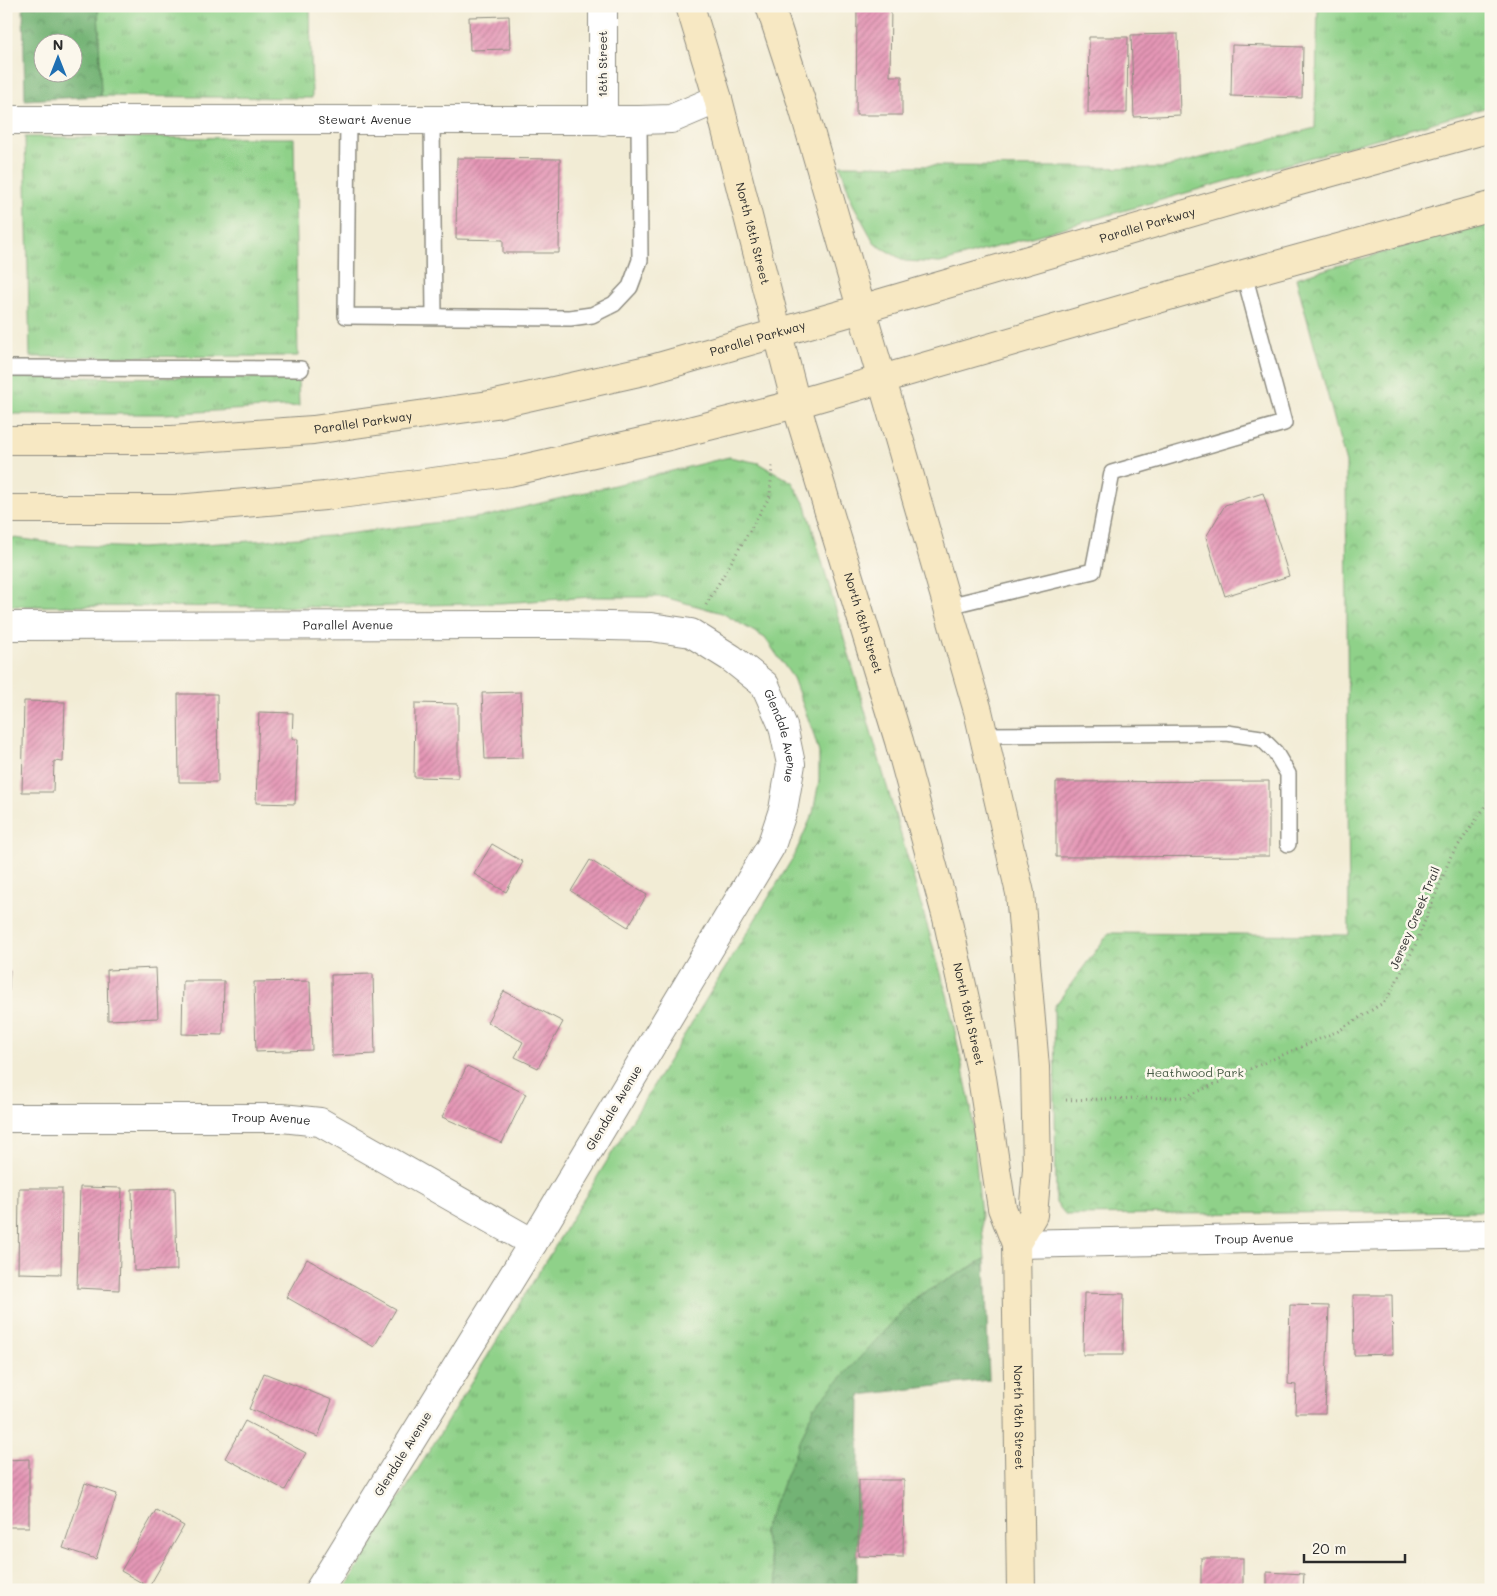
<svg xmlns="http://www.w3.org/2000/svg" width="1497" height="1596" viewBox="0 0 1497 1596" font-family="Mali,sans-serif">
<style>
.grass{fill:url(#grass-tufts);stroke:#5d7e5a}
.forest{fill:url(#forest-crowns);stroke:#4f6f50;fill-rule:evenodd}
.park{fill:url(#park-crowns);stroke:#5d7e5a}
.building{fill:url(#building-hatch)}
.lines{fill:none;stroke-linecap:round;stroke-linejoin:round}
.service-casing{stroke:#8e8c80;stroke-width:18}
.minor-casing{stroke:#8e8c80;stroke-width:30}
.secondary-casing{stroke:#8e8c80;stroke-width:30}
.path{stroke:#8e8c80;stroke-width:3;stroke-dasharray:1 4;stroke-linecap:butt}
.service{stroke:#fff;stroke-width:15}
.minor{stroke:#fff;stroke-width:28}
.secondary{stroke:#f7e8c3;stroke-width:28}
.labels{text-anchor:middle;stroke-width:5;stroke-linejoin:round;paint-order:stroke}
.street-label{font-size:12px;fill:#2b2b2b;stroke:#fbf7ec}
.park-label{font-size:12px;fill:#495d47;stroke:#fbf7ec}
</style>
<defs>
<pattern id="grass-tufts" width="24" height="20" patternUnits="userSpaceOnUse" patternTransform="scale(1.25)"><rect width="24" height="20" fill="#8fd189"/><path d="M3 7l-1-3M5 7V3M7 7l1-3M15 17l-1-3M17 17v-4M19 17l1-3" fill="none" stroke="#75aa70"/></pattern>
<pattern id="forest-crowns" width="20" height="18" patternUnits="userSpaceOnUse" patternTransform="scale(1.25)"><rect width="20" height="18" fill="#73b375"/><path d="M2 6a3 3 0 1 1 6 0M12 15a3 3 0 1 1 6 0" fill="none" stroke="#5f9260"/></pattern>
<pattern id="park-crowns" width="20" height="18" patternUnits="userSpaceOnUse" patternTransform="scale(1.25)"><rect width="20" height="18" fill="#8fd189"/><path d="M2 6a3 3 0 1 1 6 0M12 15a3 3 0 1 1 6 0" fill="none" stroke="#75aa70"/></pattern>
<pattern id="building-hatch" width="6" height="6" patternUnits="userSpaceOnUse" patternTransform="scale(1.25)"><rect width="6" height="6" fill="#e596b6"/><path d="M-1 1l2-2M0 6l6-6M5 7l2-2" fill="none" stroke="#ba7b94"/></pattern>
</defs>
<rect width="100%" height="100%" fill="#fbf7ec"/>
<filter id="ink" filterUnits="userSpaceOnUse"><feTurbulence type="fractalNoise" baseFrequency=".02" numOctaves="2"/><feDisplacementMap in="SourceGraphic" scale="10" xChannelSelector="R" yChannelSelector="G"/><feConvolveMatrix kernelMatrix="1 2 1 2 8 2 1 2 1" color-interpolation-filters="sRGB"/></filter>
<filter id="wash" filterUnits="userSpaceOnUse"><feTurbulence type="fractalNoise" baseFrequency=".0096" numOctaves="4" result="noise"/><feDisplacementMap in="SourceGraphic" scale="20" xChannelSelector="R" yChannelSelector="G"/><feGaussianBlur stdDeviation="1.12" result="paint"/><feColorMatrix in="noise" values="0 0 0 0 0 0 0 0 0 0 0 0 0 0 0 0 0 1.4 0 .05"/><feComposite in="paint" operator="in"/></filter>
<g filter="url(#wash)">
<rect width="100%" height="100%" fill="#f2ecd5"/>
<g class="grass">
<polygon points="98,6 310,6 312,98 101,96"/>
<polygon points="1318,6 1491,6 1491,106 940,263 905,261 875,244 853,204 840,165 1163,168 1315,128"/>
<polygon points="25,137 294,138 298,356 30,357"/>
<polygon points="6,377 298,378 299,406 164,414 6,414"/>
<polygon points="729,457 759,463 792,482 806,506 948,998 971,1108 985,1259 915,1298 763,1532 779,1590 344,1590 794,856 813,813 819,781 819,753 813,732 793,678 765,638 722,613 664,597 591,597 501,603 354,607 6,606 6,537 69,545 141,548 330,536 488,516"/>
<polygon points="857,1588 987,1588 988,1590 847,1590"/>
</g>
<g class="forest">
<path d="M23,6h75l3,90 -76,4zM42,42h30v30h-30z"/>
<polygon points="985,1259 989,1380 860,1395 857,1588 847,1590 779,1590 763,1532 814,1407 915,1298"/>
</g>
<polygon class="park" points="1491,221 1491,1211 1066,1215 1056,1203 1054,1007 1109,933 1349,935 1346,463 1296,278"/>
<g id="blocks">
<g class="building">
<polygon points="857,6 891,6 890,76 902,76 902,115 856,115"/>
<polygon points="509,16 510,49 470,50 469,17"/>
<polygon points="1178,34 1180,115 1134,117 1131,35"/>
<polygon points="1089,37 1128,37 1127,113 1088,113"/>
<polygon points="1232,45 1303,47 1302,98 1231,96"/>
<polygon points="457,158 560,159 559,253 503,253 503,240 456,239"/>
<polygon points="6,198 9,198 11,256 6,256"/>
<polygon points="1263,493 1289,576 1225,596 1206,537 1225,505"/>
<polygon points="521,692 523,758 485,759 482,693"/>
<polygon points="178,694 217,694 218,782 179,782"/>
<polygon points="24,701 65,702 63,762 54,761 53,792 22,792"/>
<polygon points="415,703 458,704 458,778 414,777"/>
<polygon points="259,712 293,713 292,739 298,739 295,804 256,803"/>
<polygon points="1269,781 1269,856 1056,857 1056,782"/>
<polygon points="492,844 523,862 506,892 474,874"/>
<polygon points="590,860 647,895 628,927 571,891"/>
<polygon points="156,968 158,1018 108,1020 107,970"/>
<polygon points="6,970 10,970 9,991 6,991"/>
<polygon points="373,974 375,1054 332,1056 331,975"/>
<polygon points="183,981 224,981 223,1035 182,1034"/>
<polygon points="310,981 312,1050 256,1052 254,982"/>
<polygon points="504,991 563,1022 538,1068 515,1057 523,1042 487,1022"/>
<polygon points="467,1066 526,1094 502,1143 442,1117"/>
<polygon points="80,1187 122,1188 119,1290 77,1288"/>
<polygon points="19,1188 62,1188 61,1274 18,1273"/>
<polygon points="175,1188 177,1270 134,1271 132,1189"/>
<polygon points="307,1259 396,1309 374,1347 286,1297"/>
<polygon points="1084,1293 1124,1294 1123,1355 1083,1355"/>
<polygon points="1353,1295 1392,1295 1393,1354 1354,1355"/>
<polygon points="1290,1305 1329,1306 1325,1413 1295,1413 1296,1385 1288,1384"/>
<polygon points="264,1373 332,1400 318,1437 249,1409"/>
<polygon points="245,1421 306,1453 285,1490 225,1458"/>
<polygon points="29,1459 29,1527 6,1527 6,1460"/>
<polygon points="859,1480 904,1480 903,1557 858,1556"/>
<polygon points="85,1483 117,1494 96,1559 63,1548"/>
<polygon points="156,1510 184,1526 149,1587 121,1571"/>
<rect x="1201" y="1558" width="42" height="32"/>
<polygon points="1267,1572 1304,1574 1303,1590 1267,1590"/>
</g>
</g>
</g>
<g filter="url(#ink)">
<use href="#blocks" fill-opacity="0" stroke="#8e8c80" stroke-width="1"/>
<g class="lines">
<defs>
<g id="service">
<polyline points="348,120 346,316 570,318 592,315 614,304 630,287 640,260 639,120"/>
<polyline points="432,121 434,316"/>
<polyline points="6,368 301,369"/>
<polyline points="948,606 1093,571 1112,473 1284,423 1244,274"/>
<polyline points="984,735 1227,733 1261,738 1275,752 1288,774 1288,844"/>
</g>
<g id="minor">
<polyline points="603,6 603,121"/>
<path id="s1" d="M6,120h633l32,-1 47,-20"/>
<path id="s2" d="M6,626l559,-1 86,2 40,6 40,25 34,27 18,41 8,38 -8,46 -12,36 -238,397 -214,347"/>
<path id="s3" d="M6,1118h276l38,4 213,121"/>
<path id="s4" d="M1016,1244l475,-10"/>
</g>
<g id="secondary">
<path id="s5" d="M690,6l28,93 78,305 103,337 48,177 34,153 21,137 14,36 5,346"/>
<polyline points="770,6 802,104 978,711 1020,893 1035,1067 1037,1169 1033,1215 1016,1244"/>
<path id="s6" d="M6,440h166l141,-10 183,-26 156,-35 209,-60 431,-126 199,-55"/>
<polyline points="6,509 176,509 325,496 509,472 673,435 796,404 1244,274 1491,206"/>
</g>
</defs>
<use href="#service" class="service-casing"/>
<use href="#minor" class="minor-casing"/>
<use href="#secondary" class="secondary-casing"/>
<g class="path">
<polyline points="706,605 770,496 772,466"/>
<polyline points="1066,1100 1185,1097 1338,1031 1386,1001 1414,948 1451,856 1491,798"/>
</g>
<use href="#service" class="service"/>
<use href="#minor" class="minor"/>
<use href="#secondary" class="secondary"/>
</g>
</g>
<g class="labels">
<g class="street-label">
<text transform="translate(603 64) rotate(-90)" y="4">18th Street</text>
<text dy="4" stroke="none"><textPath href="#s1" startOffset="359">Stewart Avenue</textPath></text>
<text dy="4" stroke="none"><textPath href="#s6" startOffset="1168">Parallel Parkway</textPath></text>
<text dy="4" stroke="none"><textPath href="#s5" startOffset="236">North 18th Street</textPath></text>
<text dy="4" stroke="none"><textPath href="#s6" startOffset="762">Parallel Parkway</textPath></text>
<text dy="4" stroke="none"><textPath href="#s6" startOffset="358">Parallel Parkway</textPath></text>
<text dy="4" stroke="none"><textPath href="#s5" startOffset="641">North 18th Street</textPath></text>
<text dy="4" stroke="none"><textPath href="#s2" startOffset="342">Parallel Avenue</textPath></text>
<text dy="4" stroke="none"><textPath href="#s2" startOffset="830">Glendale Avenue</textPath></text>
<text transform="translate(1415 918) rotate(-67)" y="4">Jersey Creek Trail</text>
<text dy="4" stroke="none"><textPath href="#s5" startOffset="1046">North 18th Street</textPath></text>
<text transform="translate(614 1108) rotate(-59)" y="4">Glendale Avenue</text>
<text dy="4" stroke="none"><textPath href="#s3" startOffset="265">Troup Avenue</textPath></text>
<text dy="4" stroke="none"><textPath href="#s4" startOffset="238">Troup Avenue</textPath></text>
<text dy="4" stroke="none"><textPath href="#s5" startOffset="1455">North 18th Street</textPath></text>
<text transform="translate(403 1454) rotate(-58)" y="4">Glendale Avenue</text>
</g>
<g class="park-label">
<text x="1195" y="1077">Heathwood Park</text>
</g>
</g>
<rect width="1497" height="1596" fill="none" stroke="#fbf7ec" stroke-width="25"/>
<g transform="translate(58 58)"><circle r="24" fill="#fbf7ec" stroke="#a8a59f"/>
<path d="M0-4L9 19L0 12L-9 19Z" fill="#1f6fb2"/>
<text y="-8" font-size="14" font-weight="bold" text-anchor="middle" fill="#2b2b2b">N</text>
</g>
<path d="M1304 1554v8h101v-8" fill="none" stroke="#2b2b2b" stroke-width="2.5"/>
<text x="1312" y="1554" font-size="15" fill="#2b2b2b" stroke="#fbf7ec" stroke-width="4" paint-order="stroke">20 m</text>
</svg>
